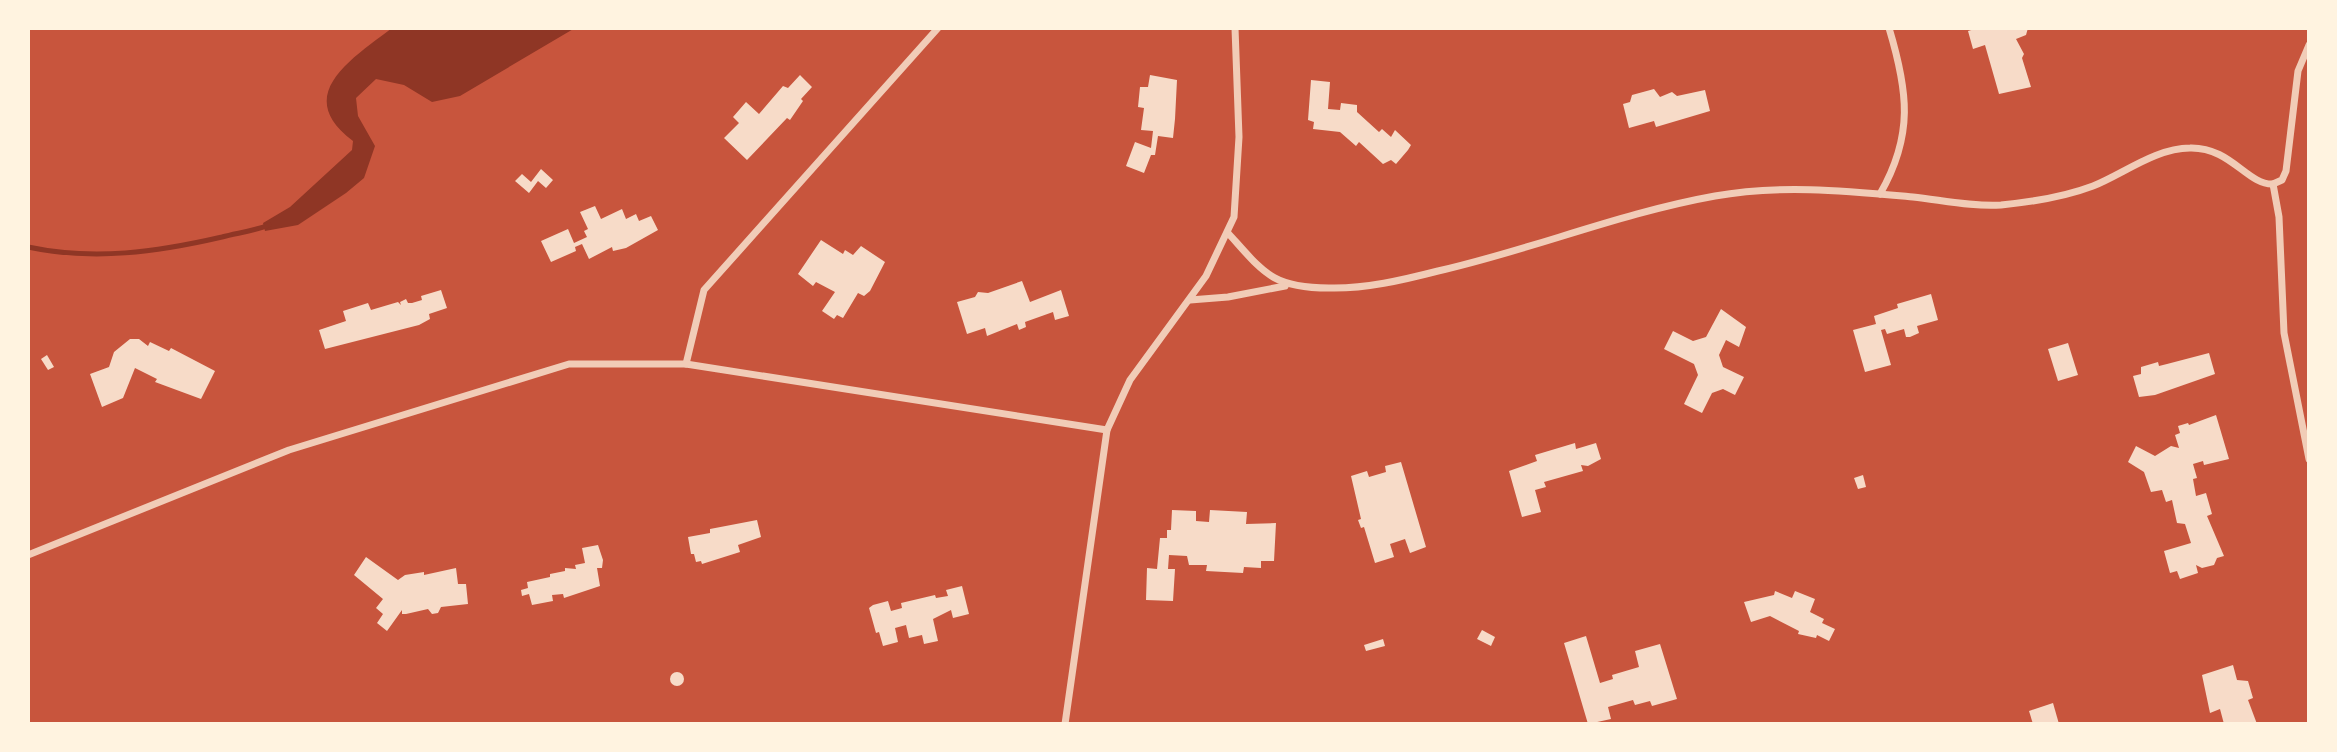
<svg xmlns="http://www.w3.org/2000/svg" width="2337" height="752" viewBox="0 0 2337 752" font-family="'Work Sans',sans-serif">
<style>
.water{fill:#8f3625}
.lines{fill:none;stroke-linecap:round;stroke-linejoin:round}
.stream{stroke:#8f3625;stroke-width:5}
.building{fill:#f7dbc8}
.minor{stroke:#f1ccb7;stroke-width:7}
</style>
<rect width="100%" height="100%" fill="#c8553d"/>
<path class="water" d="M392,28h183l-115,68 -28,6 -28,-17 -28,-6 -20,19 2,18 17,30 -11,32 -18,15 -48,32 -33,6 -2,-8 27,-16 62,-57 1,-9c-62,-46 0,-83 39,-113z"/>
<g class="lines">
<path class="stream" d="M28,247c66,14 129,5 194,-10 15,-4 32,-6 47,-12"/>
</g>
<g class="building">
<polygon points="1978,28 2028,28 2026,35 2016,39 2024,54 2022,58 2031,87 1999,94 1985,45 1973,49 1968,31"/>
<polygon points="800,75 812,87 801,99 803,101 790,120 787,118 747,160 724,138 739,123 733,117 746,102 759,114 783,86 788,88"/>
<polygon points="1150,75 1177,80 1175,119 1173,138 1158,136 1155,155 1151,155 1144,173 1126,166 1135,142 1151,148 1153,131 1141,130 1144,108 1138,107 1140,87 1148,87"/>
<polygon points="1311,80 1330,82 1328,109 1340,110 1341,103 1357,105 1357,112 1379,132 1382,129 1391,137 1395,130 1411,145 1408,150 1396,164 1391,160 1383,164 1359,142 1356,146 1340,132 1313,129 1314,122 1308,120"/>
<polygon points="1654,89 1660,97 1672,92 1677,96 1705,90 1710,111 1656,127 1654,121 1629,128 1623,104 1630,102 1632,95"/>
<polygon points="541,169 553,180 546,188 538,181 529,193 515,181 522,174 531,182"/>
<polygon points="595,206 601,219 622,209 626,219 636,214 639,221 651,216 658,230 626,248 613,251 612,247 589,259 582,244 575,247 576,251 551,262 541,241 568,229 574,243 587,237 584,231 588,229 580,212"/>
<polygon points="821,240 843,254 845,250 853,255 861,246 885,262 870,291 864,296 858,293 843,318 837,315 834,319 822,311 835,292 816,282 813,286 798,274"/>
<polygon points="1022,281 1030,302 1061,290 1069,316 1055,320 1053,312 1025,322 1026,327 1019,330 1017,324 987,336 985,328 967,334 957,302 975,297 978,292 988,293"/>
<polygon points="441,290 447,308 429,314 430,319 419,325 325,349 319,330 346,321 343,311 368,303 371,310 398,302 401,305 400,302 406,299 408,303 412,303 422,300 421,296"/>
<polygon points="1931,294 1938,320 1917,326 1919,333 1910,337 1906,337 1904,329 1887,334 1885,329 1881,330 1891,365 1865,372 1853,330 1876,324 1874,316 1898,308 1897,304"/>
<polygon points="1721,309 1746,327 1739,347 1726,340 1719,355 1723,367 1744,377 1735,395 1723,389 1712,393 1702,413 1684,404 1698,375 1694,364 1664,349 1673,331 1693,341 1706,337"/>
<polygon points="130,339 139,339 148,346 150,342 169,351 171,348 215,371 201,399 155,382 157,379 135,368 123,398 102,407 90,374 109,367 114,352"/>
<polygon points="2068,343 2078,375 2058,381 2048,349"/>
<polygon points="2209,353 2215,374 2155,395 2139,397 2133,376 2141,374 2141,367 2158,362 2159,366 2167,364"/>
<polygon points="47,355 54,367 48,370 41,359"/>
<polygon points="2216,415 2229,459 2204,465 2203,461 2193,464 2197,478 2193,479 2196,496 2206,493 2212,514 2207,516 2224,556 2217,558 2214,565 2202,568 2196,565 2198,573 2180,579 2177,571 2170,573 2164,551 2191,543 2185,524 2177,523 2172,500 2166,502 2162,490 2151,492 2144,472 2128,462 2136,446 2155,456 2171,446 2179,448 2175,435 2180,433 2178,426 2188,423 2189,425"/>
<polygon points="1575,443 1576,449 1596,443 1601,459 1588,466 1581,465 1583,471 1544,482 1546,487 1535,490 1541,512 1522,517 1509,471 1537,461 1535,455"/>
<polygon points="1401,462 1426,547 1410,553 1405,539 1390,544 1394,557 1375,563 1364,527 1361,528 1358,520 1361,519 1351,476 1367,471 1369,477 1386,472 1385,466"/>
<polygon points="1863,475 1866,487 1858,489 1854,478"/>
<polygon points="1172,510 1196,511 1196,521 1209,522 1210,510 1247,512 1246,524 1276,523 1274,561 1261,561 1261,568 1244,567 1243,573 1206,571 1207,565 1189,565 1187,556 1169,555 1168,569 1175,569 1173,601 1146,600 1147,568 1157,569 1160,538 1167,538 1167,530 1171,530"/>
<polygon points="757,520 761,537 738,545 740,552 702,564 701,561 696,562 694,554 691,554 688,537 710,533 710,529"/>
<polygon points="598,545 603,560 602,568 597,568 600,586 564,598 563,594 552,595 553,601 532,605 529,594 522,596 521,590 528,588 527,582 550,577 550,574 565,571 565,568 576,569 575,565 585,563 582,548"/>
<polygon points="366,557 398,580 405,575 424,572 424,575 456,568 458,584 466,584 468,604 441,607 438,613 432,614 428,609 406,614 402,614 402,610 387,631 377,623 383,614 376,608 383,599 354,575"/>
<polygon points="962,586 969,614 953,618 951,610 933,619 938,641 924,644 922,635 909,638 906,625 895,628 898,642 883,646 879,632 876,633 869,608 873,605 888,601 891,611 902,608 901,603 935,595 936,598 948,596 946,590"/>
<polygon points="1775,591 1792,598 1795,591 1815,599 1810,612 1824,619 1822,623 1835,629 1829,641 1817,635 1816,638 1798,634 1799,631 1770,616 1751,622 1744,602 1774,595"/>
<polygon points="1482,630 1495,637 1491,646 1477,639"/>
<polygon points="1586,636 1600,683 1613,679 1612,675 1639,667 1635,651 1660,644 1677,699 1652,706 1650,701 1635,705 1633,700 1608,707 1611,719 1588,724 1564,643"/>
<polygon points="1383,639 1385,646 1366,651 1364,645"/>
<polygon points="2233,665 2237,680 2248,681 2253,698 2248,700 2257,724 2224,724 2220,709 2210,713 2202,675"/>
<circle cx="677" cy="679" r="7"/>
<polygon points="2053,703 2059,724 2033,724 2029,711"/>
</g>
<g class="lines">
<g class="minor">
<polyline points="2273,184 2279,217 2284,333 2309,459"/>
<path d="M1880,194c34,-59 28,-103 9,-166"/>
<path d="M1228,233c36,40 44,55 101,55 36,1 74,-8 109,-17 93,-21 182,-58 277,-75 65,-12 133,-5 198,1 28,3 60,10 88,8 31,-3 63,-8 92,-19 30,-12 63,-38 97,-38 41,-1 57,37 83,36l9,-4 4,-9 12,-100 11,-26"/>
<polyline points="1190,300 1228,297 1285,286"/>
<polyline points="686,364 704,290 938,28"/>
<polyline points="28,555 289,450 569,364 686,364 1107,430"/>
<polyline points="1065,724 1107,430 1130,380 1206,276 1234,217 1239,137 1235,28"/>
</g>
</g>
<rect width="2337" height="752" fill="none" stroke="#fff3e0" stroke-width="60"/>
</svg>
